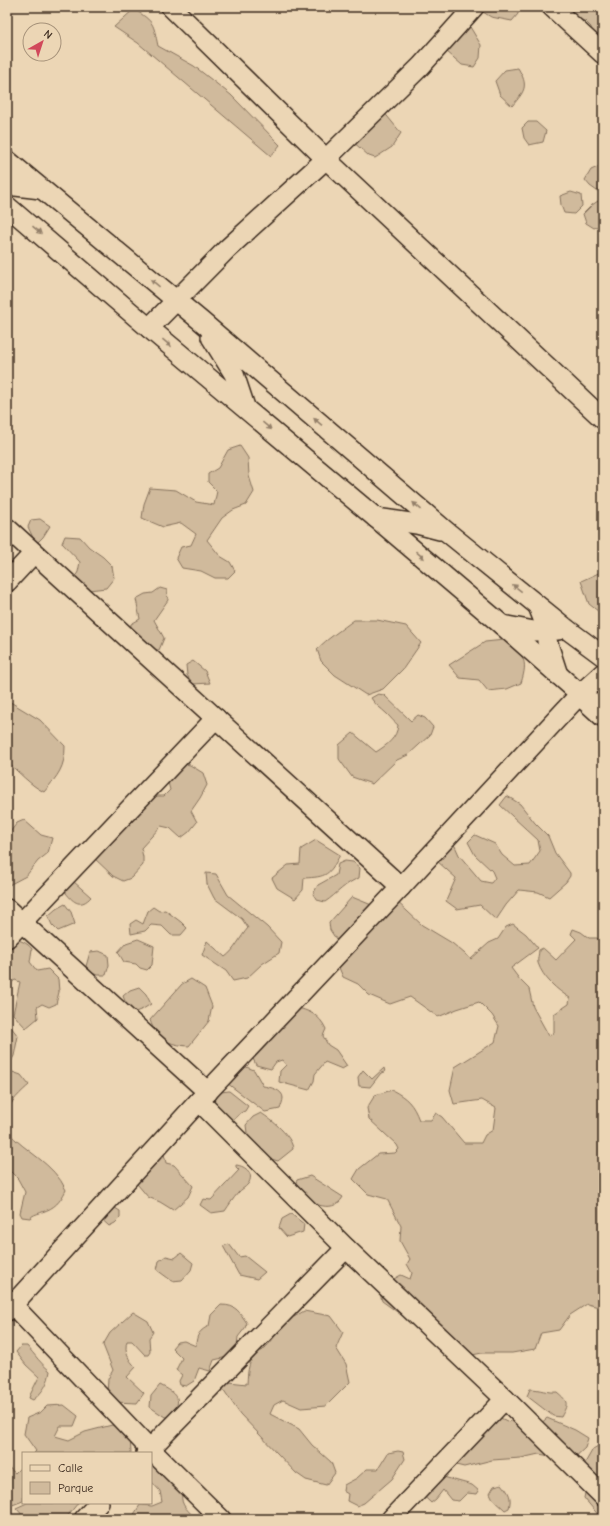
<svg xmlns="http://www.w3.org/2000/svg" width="610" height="1526" viewBox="0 0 610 1526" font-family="'Comic Neue',sans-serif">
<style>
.green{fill:#d0ba9c;stroke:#86725d}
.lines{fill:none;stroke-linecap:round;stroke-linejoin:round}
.street-casing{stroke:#3b2a1e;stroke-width:22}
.secondary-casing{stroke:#3b2a1e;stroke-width:25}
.street{stroke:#ecd6b5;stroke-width:19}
.secondary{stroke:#ecd6b5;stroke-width:22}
.oneway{fill:#94806a}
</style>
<rect width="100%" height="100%" fill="#ecd6b5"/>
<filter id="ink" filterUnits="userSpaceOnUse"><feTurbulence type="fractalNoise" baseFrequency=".025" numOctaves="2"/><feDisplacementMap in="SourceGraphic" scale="8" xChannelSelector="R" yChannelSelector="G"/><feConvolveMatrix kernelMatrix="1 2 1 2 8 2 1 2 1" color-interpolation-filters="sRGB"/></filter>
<g filter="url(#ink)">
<g class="green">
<polygon points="475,7 518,7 518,14 512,21 491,17"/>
<polygon points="570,7 601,7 603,14 603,51 592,40 591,27 585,21 572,17"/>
<path d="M134,9c21,14 19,14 24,37l36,20 37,29 49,50 -9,11 -133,-113 -24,-16z"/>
<polygon points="464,17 481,45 480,58 474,67 462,65 438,44"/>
<path d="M518,68c11,18 7,23 -6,38l-12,-11 -5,-14 10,-11z"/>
<polygon points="364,108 383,111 401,133 392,147 375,158 369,156 343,133 345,126"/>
<polygon points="528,122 536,122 546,131 543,142 529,145 524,138 522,128"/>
<polygon points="600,166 603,170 603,187 597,191 590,186 585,180 591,170"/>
<polygon points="571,192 581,195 582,206 574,214 564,213 561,205 560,196"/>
<polygon points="598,201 603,206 603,224 594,228 586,223 583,214 592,205"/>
<polygon points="240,446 248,458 249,476 254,492 246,505 233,510 222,518 207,540 220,556 230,562 235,571 228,578 215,578 201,571 182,568 176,558 181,547 191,545 196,534 181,523 163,527 142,518 144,504 150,488 176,490 196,502 214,505 217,491 208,482 208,474 218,468 228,450"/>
<polygon points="40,519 50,526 43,537 36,544 28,527 31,520"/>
<polygon points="65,536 80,537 89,547 103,557 112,566 114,578 106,588 89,590 74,579 78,572 80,562 62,543"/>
<polygon points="603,571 603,615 589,604 581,581"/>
<polygon points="160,588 167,590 168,600 154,620 164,638 159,650 144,650 130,638 131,624 140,619 136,599 145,594 153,593"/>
<path d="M354,620h23l29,6 15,17 -18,26 -20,20 -17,6 -31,-20 -14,-14 -4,-12c11,-11 24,-19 37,-29z"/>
<path d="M504,640c19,14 25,19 17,43l-14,6 -19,2 -9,-11 -19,-2 -11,-13 36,-23z"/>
<polygon points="193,661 205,671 210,683 193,684 187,675 186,665"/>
<path d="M378,694l6,1 27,26 7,-6 7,3 8,9 -3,8 -22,20 -11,5 -25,24 -20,-7 -13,-18v-14l14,-12 23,19c11,-7 21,-14 22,-27 -4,-3 -7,-7 -11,-11 -6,-6 -12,-9 -16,-16z"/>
<path d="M7,700l33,20 25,26c0,22 -7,29 -21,46 -14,-7 -25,-20 -37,-30z"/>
<polygon points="177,762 190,765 203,773 207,785 200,798 191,811 197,822 189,832 181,838 170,828 161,826 141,848 143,857 143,865 131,878 123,881 113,876 93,857 148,796 164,796 170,790 166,774"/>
<polygon points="507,796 520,804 535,823 548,836 555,853 570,873 570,876 566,882 549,897 538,892 519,890 506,905 496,920 480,905 457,909 446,901 456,878 437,861 447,840 455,846 459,855 481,881 491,883 495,878 492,871 475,855 468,842 475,835 495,844 502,855 515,866 530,865 540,851 538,840 500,805"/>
<polygon points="24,820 41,835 52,838 48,853 38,861 26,876 7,886 7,836 17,823"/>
<path d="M316,840l24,15c-11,20 -13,22 -36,23l-1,12 -8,9 -18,-11 -5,-10 16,-13 12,-1 1,-15z"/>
<path d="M345,861l8,1 7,6 -1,10c-14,5 -22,16 -34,24l-8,-2 -4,-6 5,-9 18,-10 2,-11z"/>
<path d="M206,873l10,1 12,21 39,32 14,15 -2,11 -17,11 -15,14 -14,3 -7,-10 -24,-16 5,-14 18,16c10,-7 15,-20 23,-29l-6,-9 -28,-21 -7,-14z"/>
<path d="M73,881l18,16c-10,11 -17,6 -25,-4l-1,-7z"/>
<path d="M352,897l22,9 19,-8 29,27 30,18 19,16 18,-16 9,-4 8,-12 7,-3 13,10 12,14 -27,20 9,12 9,9 4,18 16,29 5,-3v-19l15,-10 1,-6c-13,-8 -27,-20 -32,-35 -1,-4 1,-9 1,-13l4,-2 13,12 20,-21 -5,-5 2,-5 8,3 8,6h8l6,5v365l-16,-4 -17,11 -11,15 -18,3 -6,16 -23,4h-30l-20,4 -37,-31 -25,-12 -18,-13 -2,-8 12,-13 9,-5 9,4 2,-6 -5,-9 3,-5 -10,-18 1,-15 -14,-27 -19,-5 -15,-15 6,-10 19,-15 17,-1 4,-4 -2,-4 -28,-26 -2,-11 8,-13 17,-5c15,8 21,14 27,30h12l5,-7 6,4 22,26h17l4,-8 8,-5 3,-22 -14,-8 -28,4 -4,-14 5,-23 40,-25 4,-16 -7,-11 -13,-13 -22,7 -19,8 -28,-20 -20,7 -21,-9 -11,-11 -15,-7 -6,-14 1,-21 -8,-12 -1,-7z"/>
<polygon points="65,904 71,912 75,924 58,931 52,925 48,916 56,909"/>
<polygon points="153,907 159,911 165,910 181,922 187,928 181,935 171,935 162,926 151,925 145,931 131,934 130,924 136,920 143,924 148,911"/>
<path d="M7,939c10,0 19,2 25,10l-2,13 7,9 11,-2 10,10 1,13 -3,12 -7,3 -7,-3 -5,3 1,11 -12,10 -13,-14 7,-32 -5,-2 -8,6z"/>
<polygon points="138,939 154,946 152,965 147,970 140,968 136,964 124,962 118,952 126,943"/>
<polygon points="99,951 108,955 109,965 106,975 97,975 85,970 90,952"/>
<path d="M191,979l14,9 7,18 -3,15 -20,25c-20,-1 -33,-7 -39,-26l32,-36z"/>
<polygon points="139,987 146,994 151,1004 143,1009 130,1014 123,996 130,990"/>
<path d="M295,1007c14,4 24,7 31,22l-3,7 5,9 8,5 11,16 -5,3 -17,-7 -10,12 -1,7 -5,9 -30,-8 1,-11 6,-6 -4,-5 -6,2 -5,7 -15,-4 -7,-15z"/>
<polygon points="7,1026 11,1027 18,1036 14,1056 7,1068"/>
<path d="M234,1062l20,8 9,16c7,1 20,4 20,12 0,3 -2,8 -3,11l-15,3 -42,-32z"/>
<polygon points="384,1068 385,1072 381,1073 370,1087 359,1086 358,1077 363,1070 372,1079"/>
<path d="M7,1070l14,5 8,10c-6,5 -21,19 -22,27z"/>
<path d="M211,1087l10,5 8,-1 19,15 -3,5c-7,2 -11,9 -16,15l-13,-13 -11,-24z"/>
<path d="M261,1113c11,7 31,23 32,36l-15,12 -10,-3 -25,-16 4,-9 -1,-8 7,-8z"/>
<polygon points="171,1122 182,1132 180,1137 164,1154 166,1163 174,1165 193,1186 188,1197 173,1210 160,1202 148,1197 127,1172 139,1158 141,1149 158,1138 163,1125"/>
<path d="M7,1131c18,21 47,32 59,59 -6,12 -11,18 -24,22 -4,2 -8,2 -12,6l-8,-1 -2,-4 5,-21 -7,-13 -11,-11z"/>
<path d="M236,1165c10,1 19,9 12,19 -3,4 -7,5 -10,9 -5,6 -9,12 -13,18l-14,2 -11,-8 3,-6 8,1 28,-30 -3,-3z"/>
<path d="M310,1176l33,21c-11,20 -37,3 -51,-5l5,-12z"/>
<polygon points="105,1202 120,1211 120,1218 115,1223 109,1226 98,1216"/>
<polygon points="291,1214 304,1224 303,1232 287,1237 279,1228 282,1219"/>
<polygon points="229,1244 239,1257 245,1256 265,1272 257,1279 239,1275 223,1246"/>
<polygon points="181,1253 193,1263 191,1270 182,1280 172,1281 157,1270 159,1261 166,1256 175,1258"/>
<path d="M221,1305c16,0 18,7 26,18l-2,5 -7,9 -2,18 -22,5 -4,11 -11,-3 -5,13 -8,5 -6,-1 -1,-4 3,-6 -6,-5 6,-12 -10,-10 5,-6 7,-1 12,5c0,-11 4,-16 13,-20l2,-11z"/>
<path d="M292,1310l2,7 10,-6 27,5 12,16 -7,16 10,16 4,18 -24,24 -25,2 -18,-8 -9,5 -4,9 29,15 13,16 19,17 4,11 -9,12 -20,-5 -10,-7 -56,-59 -19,-28 8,-4 18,2c1,-16 1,-21 11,-34l4,1c13,-13 15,-15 13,-32z"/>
<path d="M133,1312l15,9 5,11 -4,6 1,14 -2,3h-3l-13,-14h-5c-3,10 1,19 9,26l-9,10 17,16 -7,10 -23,-1 -7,-8 1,-15 5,-9 -10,-25 7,-12z"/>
<path d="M21,1346h6c8,9 14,18 23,25 -2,13 -7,21 -17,29l-4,-2 1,-3 9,-18 -13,-12 -10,-13z"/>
<path d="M160,1385c17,9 23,12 12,31l-7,1 -15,-10 1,-11z"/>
<path d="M530,1389c10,0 17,4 27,3 12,10 11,12 4,25l-8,-1 -26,-20z"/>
<polygon points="64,1405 78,1416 74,1426 60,1426 55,1436 69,1440 85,1432 112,1425 130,1435 131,1453 34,1453 36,1451 24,1434 27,1418 41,1412 47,1406"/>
<polygon points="526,1411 538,1426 547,1418 575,1430 588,1438 585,1448 572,1460 539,1454 521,1458 492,1460 464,1467 448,1463 490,1413 509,1422"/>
<polygon points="603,1443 603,1518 600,1517 584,1498 589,1475 585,1463 593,1449"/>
<polygon points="398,1451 403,1452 405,1459 392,1479 364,1503 357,1506 347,1501 348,1494 343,1491 344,1485 357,1478 367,1469 378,1469 388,1453"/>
<path d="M151,1462l32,27c-4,15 2,18 11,28l10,-3 5,5h-74l-2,-3 7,-11 12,1 10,-4 -2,-11 -9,-10z"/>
<polygon points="23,1465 23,1501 7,1507 7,1466 15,1473"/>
<polygon points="440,1476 472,1485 479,1491 477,1494 467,1493 459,1501 451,1500 443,1490 436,1499 431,1503 415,1488"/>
<path d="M502,1484c7,9 10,13 7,24l-4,2 -12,-11 -3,-6 4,-7z"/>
<polygon points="27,1503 78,1503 65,1519 26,1519 16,1508"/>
</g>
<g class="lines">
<defs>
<g id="street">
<polyline points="171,7 326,159 603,419"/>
<polyline points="552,7 603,54"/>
<polyline points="7,160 201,321 447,532 568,630 603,656"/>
<polyline points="7,185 41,189"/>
<polyline points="7,206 149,328 376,518 502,625 580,694"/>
<polyline points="149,328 227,249 326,159 421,66 474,7"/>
<polyline points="211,337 234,374 245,407"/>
<polyline points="376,518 417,524 440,530"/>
<polyline points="7,528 401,887"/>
<polyline points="7,582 34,553"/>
<polyline points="538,606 547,629 547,641 558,675"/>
<polyline points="502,625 534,631 558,630"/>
<polyline points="7,909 208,1092"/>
<polyline points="7,938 216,718"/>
<polyline points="199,1101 346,1248 505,1399 603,1496"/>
<polyline points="7,1299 150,1449 221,1519"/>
<polyline points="7,1311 199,1101 401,887 580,694 603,673"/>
<polyline points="146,1453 346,1248"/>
<polyline points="84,1519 99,1503"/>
<polyline points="391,1519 505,1399"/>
</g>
<polyline id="secondary" points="580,694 603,715"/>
</defs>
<use href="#street" class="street-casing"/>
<use href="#secondary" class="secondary-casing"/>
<use href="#street" class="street"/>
<use href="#secondary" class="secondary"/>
</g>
<defs><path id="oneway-solid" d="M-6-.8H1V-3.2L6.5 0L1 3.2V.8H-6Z"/></defs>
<g class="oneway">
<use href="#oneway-solid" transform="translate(37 230) rotate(41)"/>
<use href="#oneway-solid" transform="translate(155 283) rotate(-140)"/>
<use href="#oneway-solid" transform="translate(167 343) rotate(40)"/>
<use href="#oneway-solid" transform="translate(318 422) rotate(-139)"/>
<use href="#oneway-solid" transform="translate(267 426) rotate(40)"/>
<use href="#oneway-solid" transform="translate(417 506) rotate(-139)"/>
<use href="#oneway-solid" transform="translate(420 555) rotate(41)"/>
<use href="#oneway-solid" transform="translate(517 588) rotate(-142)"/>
</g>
</g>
<rect width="610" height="1526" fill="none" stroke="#ecd6b5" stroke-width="24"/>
<rect x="12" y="12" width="586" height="1502" fill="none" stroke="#3b2a1e" stroke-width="1.5" filter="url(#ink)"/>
<rect x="22" y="1452" width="130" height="52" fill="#ecd6b5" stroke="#a59179"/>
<rect x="30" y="1465" width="20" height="6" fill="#ecd6b5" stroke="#a59179"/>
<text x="58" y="1472" font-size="12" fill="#3b2a1e">Calle</text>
<rect x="30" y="1482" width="20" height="12" fill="#d0ba9c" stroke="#a59179"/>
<text x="58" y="1492" font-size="12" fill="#3b2a1e">Parque</text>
<g transform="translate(42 42) rotate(39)"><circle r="19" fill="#ecd6b5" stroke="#a59179"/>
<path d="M0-3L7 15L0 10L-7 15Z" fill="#d1495b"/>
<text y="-6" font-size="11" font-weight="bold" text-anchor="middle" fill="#3b2a1e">N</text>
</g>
</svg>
